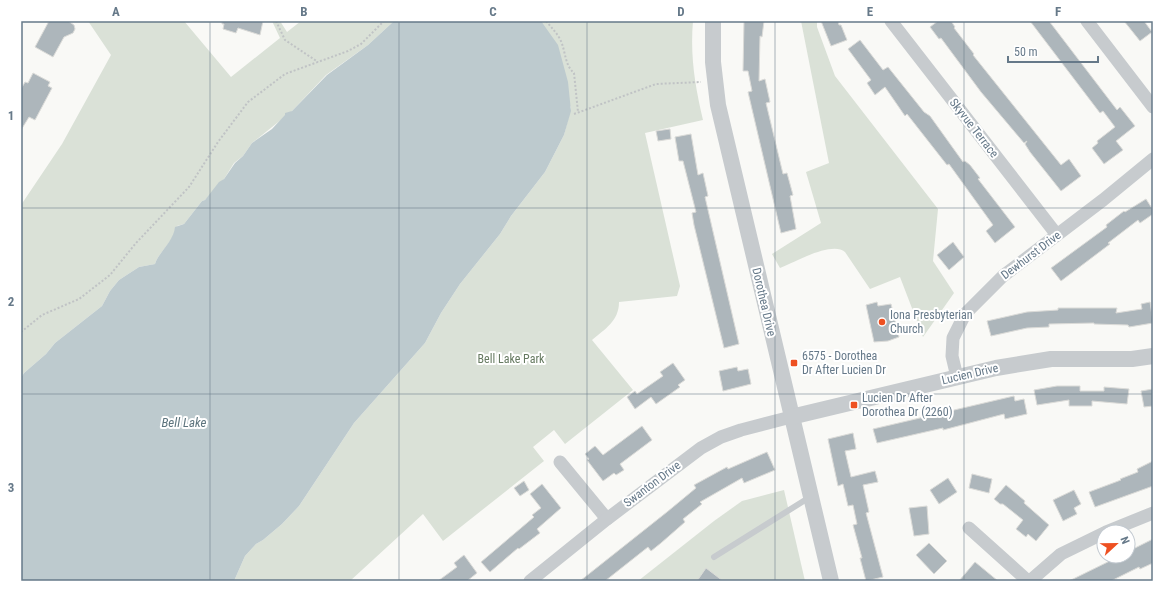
<svg xmlns="http://www.w3.org/2000/svg" width="1174" height="602" viewBox="0 0 1174 602" font-family="'Roboto Condensed',sans-serif">
<style>
.green{fill:#dae1d7}
.water{fill:#bdcace}
.building{fill:#adb6bb;stroke:#dbdbd8}
.lines{fill:none;stroke-linecap:round;stroke-linejoin:round}
.path{stroke:#c0c3c5;stroke-width:2;stroke-dasharray:2 2;stroke-linecap:butt}
.service{stroke:#c7cbce;stroke-width:6}
.minor{stroke:#c7cbce;stroke-width:13}
.tertiary{stroke:#c7cbce;stroke-width:16}
.grid{fill:none;stroke:#667989;stroke-width:1;stroke-opacity:0.55}
.poi-dot{fill:#ee5021;stroke:#fff;stroke-width:1.5}
.labels{text-anchor:middle;stroke-width:4;stroke-linejoin:round;paint-order:stroke}
.street-label{font-size:12px;fill:#667989;stroke:#fff}
.poi-label{font-size:12px;fill:#667989;stroke:#fff;text-anchor:start}
.park-label{font-size:12px;fill:#667a61;stroke:#fff}
.water-label{font-size:13px;font-style:italic;fill:#5d747d;stroke:#fff}
.neatline{fill:none;stroke:#667989;stroke-width:1.5}
.grid-label{font-size:13px;text-anchor:middle;font-weight:bold;fill:#667989}
</style>
<rect width="100%" height="100%" fill="#f9f9f6"/>
<g class="green">
<path d="M88,21h96l47,56 49,-39 -8,-17h8l7,11 14,-11h93l-26,24 -42,30 -34,36 -40,32 -9,13 -9,7 -10,16 -19,21 -3,1 -18,23 -7,2c-3,15 -19,27 -22,38l-16,3 -20,13 -9,11 -8,15 -47,37 -9,11 -22,19 -3,5v-173l41,-61 49,-89z"/>
<path d="M538,21h155c-3,35 2,65 10,99l-58,13 35,153 -3,10 -58,6c0,19 -14,27 -27,38l41,50 -68,54 -11,-14 -21,17 11,14 -101,80 -20,-27 -73,67h-116l11,-25 11,-12 7,-4 19,-16 17,-18 55,-83 71,-80 16,-30 19,-29 40,-50 11,-18 34,-44 19,-37 7,-27z"/>
<path d="M801,21h16v6l18,49 103,133 -5,52 21,32 -31,44 -23,-60 -30,12 -25,-37c-13,-11 -50,10 -65,16l-8,-14 49,-31 -15,-51 23,-9z"/>
<polygon points="784,490 805,581 638,581 714,521 742,501"/>
</g>
<path class="water" d="M394,21h147l17,24 10,37 3,29 -7,24 -19,37 -34,44 -11,18 -40,50 -19,29 -16,30 -71,80 -55,83 -17,18 -19,16 -7,4 -11,12 -11,25h-213v-203l3,-5 22,-19 9,-11 47,-37 8,-15 9,-11 20,-13 16,-3c3,-11 19,-23 20,-37l9,-3 18,-23 3,-1 14,-18 5,-3 11,-16 8,-7 9,-13 20,-14 13,-14v-2l7,-2 35,-36 41,-30z"/>
<g class="building">
<polygon points="49,21 68,21 74,25 75,29 73,33 64,37 53,57 35,47"/>
<polygon points="222,21 263,21 260,35 238,28 236,33 223,29 224,24 222,24"/>
<polygon points="744,21 764,21 762,37 760,36 759,81 765,79 770,102 766,103 783,174 787,173 793,195 790,196 796,229 781,233 748,92 752,91 748,71 743,71"/>
<polygon points="821,21 838,21 839,25 841,25 847,40 831,46"/>
<polygon points="938,21 951,21 955,27 954,28 974,54 973,55 1061,165 1069,159 1081,176 1061,191 1030,152 1025,144 1027,141 1024,143 981,92 941,38 939,39 930,27"/>
<polygon points="1030,21 1049,21 1117,110 1120,107 1135,126 1116,141 1123,150 1104,164 1092,148 1098,143 1097,141 1115,127 1103,111 1100,113"/>
<polygon points="1124,21 1144,21 1152,32 1140,41"/>
<polygon points="860,40 883,70 888,67 924,112 930,116 963,162 965,161 970,165 980,178 978,179 1015,227 995,243 986,231 993,225 949,164 947,165 907,114 905,116 885,87 875,95 867,83 871,80 848,49"/>
<polygon points="33,73 50,82 48,86 52,88 35,120 29,117 21,130 21,89 25,82 28,83"/>
<polygon points="670,129 671,139 658,141 656,131"/>
<polygon points="691,134 698,175 703,173 708,196 705,197 739,344 724,348 694,225 692,213 696,212 683,161 679,161 675,137"/>
<polygon points="1146,199 1153,210 1153,214 1140,223 1138,220 1108,243 1110,244 1061,281 1051,268 1107,227 1106,225 1124,211 1125,212"/>
<polygon points="953,242 964,257 949,270 937,255"/>
<polygon points="877,302 878,306 891,304 899,337 888,341 874,342 866,305"/>
<polygon points="1150,302 1153,323 1129,327 1128,325 1094,324 1094,323 1049,324 1049,327 1027,328 991,336 987,321 1027,312 1058,310 1058,308 1117,308 1116,313 1142,309 1141,304"/>
<polygon points="673,363 685,380 678,385 680,387 656,404 651,397 635,409 627,397 635,391 637,394 663,376 660,372"/>
<polygon points="737,367 738,371 748,369 751,384 723,391 719,371"/>
<polygon points="1057,386 1080,386 1080,391 1104,391 1104,387 1129,389 1127,404 1092,401 1092,406 1069,406 1069,400 1037,405 1034,390"/>
<polygon points="1153,389 1153,406 1144,407 1141,391"/>
<polygon points="1014,396 1015,401 1024,399 1027,414 1005,419 1004,414 943,430 943,428 877,443 873,429"/>
<polygon points="642,426 652,440 620,464 624,470 616,475 614,473 603,481 587,460 589,459 585,454 595,446 603,455"/>
<polygon points="853,433 856,449 845,451 851,477 875,471 878,482 863,485 869,512 866,513 883,577 866,581 860,558 862,558 853,525 857,524 853,505 848,506 843,484 838,486 828,439"/>
<polygon points="767,452 775,470 744,483 742,478 700,502 702,504 683,519 685,522 661,543 651,551 648,547 605,581 580,581 667,512 696,488 694,485 727,467 728,469"/>
<polygon points="1153,461 1153,486 1095,507 1089,492 1121,480 1120,479 1138,472 1137,469"/>
<polygon points="972,474 992,479 989,493 969,488"/>
<polygon points="948,478 957,492 939,504 930,490"/>
<polygon points="524,481 529,490 520,496 514,488"/>
<polygon points="542,484 561,508 537,529 540,533 519,549 518,548 490,572 481,562 534,517 532,515 541,508 530,494"/>
<polygon points="1006,485 1025,501 1024,503 1049,525 1036,541 1028,534 1026,537 1016,529 1023,520 1003,504 1000,504 994,499"/>
<polygon points="1074,490 1081,504 1074,508 1077,514 1063,521 1053,500"/>
<polygon points="927,506 929,534 914,536 909,508"/>
<polygon points="1153,539 1153,563 1140,569 1139,567 1111,581 1069,581 1120,556 1128,556 1128,552 1131,550"/>
<polygon points="929,543 947,561 934,574 916,555"/>
<polygon points="464,555 477,573 467,581 438,581 457,567 454,563"/>
<polygon points="975,562 998,581 959,581"/>
<polygon points="706,568 723,581 697,581"/>
</g>
<g class="lines">
<g class="path">
<polyline points="276,21 285,40 318,62"/>
<path d="M546,21c5,6 10,11 14,18 6,12 4,25 14,34l4,39"/>
<polyline points="574,114 656,84 701,82"/>
<polyline points="21,332 42,315 79,299 110,275 136,243 189,187 218,142 248,102 285,74 348,51 361,44 384,21"/>
</g>
<polyline class="service" points="714,557 810,497"/>
<g class="minor">
<polyline points="891,21 1057,235"/>
<polyline points="1087,21 1153,107"/>
<polyline points="957,377 952,356 953,338 965,314 1003,276 1103,200 1153,159"/>
<polyline points="560,462 607,519"/>
<polyline points="969,528 1028,581"/>
<polyline points="1106,532 1153,513"/>
<polyline points="530,581 607,519 701,448 721,437 741,430 791,417"/>
<polyline points="1030,581 1061,554 1104,533"/>
</g>
<g class="tertiary">
<polyline points="713,21 713,62 718,105 831,581"/>
<polyline points="791,417 996,368 1051,359 1132,359 1153,356"/>
</g>
</g>
<path class="grid" d="M210,21v560M399,21v560M587,21v560M775,21v560M964,21v560M21,208h1132M21,394h1132"/>
<g class="poi-dot">
<circle cx="882" cy="322" r="4"/>
<rect x="790" y="359" width="8" height="8" rx="2"/>
<rect x="850" y="401" width="8" height="8" rx="2"/>
</g>
<g class="labels">
<g class="street-label">
<text transform="translate(974 128) rotate(52)" y="4">Skyvue Terrace</text>
<text transform="translate(1031 255) rotate(-37)" y="4">Dewhurst Drive</text>
<text transform="translate(764 302) rotate(77)" y="4">Dorothea Drive</text>
<text transform="translate(970 374) rotate(-13)" y="4">Lucien Drive</text>
<text transform="translate(652 484) rotate(-37)" y="4">Swanton Drive</text>
</g>
<g class="poi-label">
<text x="890" y="319">Iona Presbyterian<tspan x="890" dy="14">Church</tspan></text>
<text x="802" y="360">6575 - Dorothea<tspan x="802" dy="14">Dr After Lucien Dr</tspan></text>
<text x="862" y="402">Lucien Dr After<tspan x="862" dy="14">Dorothea Dr (2260)</tspan></text>
</g>
<g class="park-label">
<text x="511" y="363">Bell Lake Park</text>
</g>
<g class="water-label">
<text x="184" y="427">Bell Lake</text>
</g>
</g>
<rect width="1174" height="602" fill="none" stroke="#ffffff" stroke-width="44"/>
<g transform="translate(1116 544) rotate(68)"><circle r="19" fill="#ffffff" stroke="#c2c9d0"/>
<path d="M0-3L7 15L0 10L-7 15Z" fill="#ee5021"/>
<text y="-6" font-size="11" font-weight="bold" text-anchor="middle" fill="#667989">N</text>
</g>
<path d="M1008 56v6h90v-6" fill="none" stroke="#667989" stroke-width="2"/>
<text x="1014" y="56" font-size="12" fill="#667989" stroke="#ffffff" stroke-width="3" paint-order="stroke">50 m</text>
<rect x="22" y="22" width="1130" height="558" class="neatline"/>
<g class="grid-label">
<text x="116" y="16">A</text>
<text x="304" y="16">B</text>
<text x="493" y="16">C</text>
<text x="681" y="16">D</text>
<text x="870" y="16">E</text>
<text x="1058" y="16">F</text>
<text x="11" y="120">1</text>
<text x="11" y="306">2</text>
<text x="11" y="492">3</text>
</g>
</svg>
